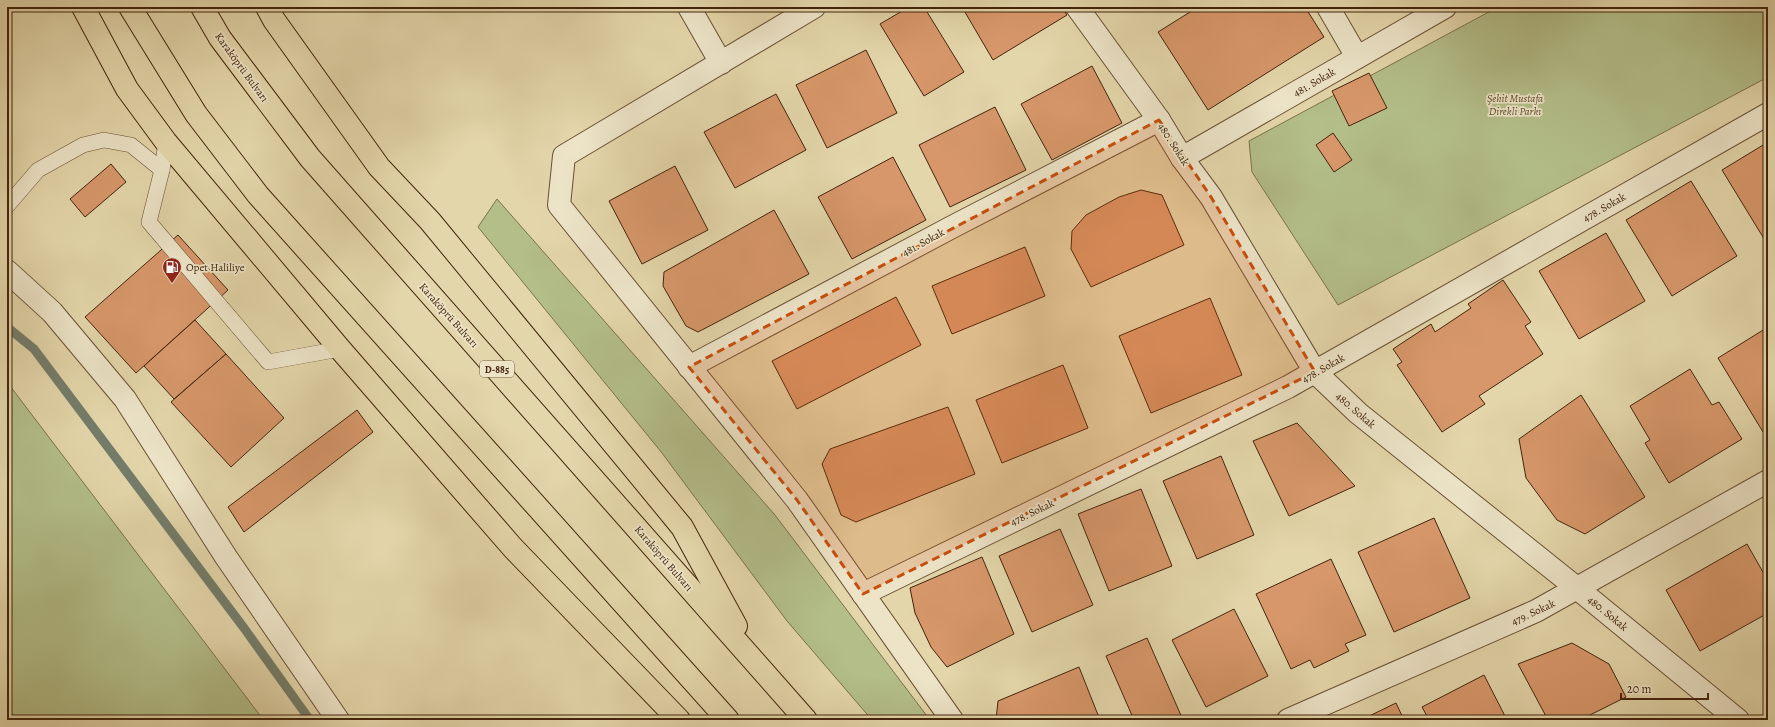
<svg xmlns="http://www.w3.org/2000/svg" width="1775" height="727" viewBox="0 0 1775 727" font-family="Alegreya,serif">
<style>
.green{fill:#b3be89;stroke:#7a714a}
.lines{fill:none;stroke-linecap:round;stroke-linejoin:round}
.stream{stroke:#747d6b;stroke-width:9}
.building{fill:#d7976a;stroke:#42240c}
.service-casing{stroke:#6a5034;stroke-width:16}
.minor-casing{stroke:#6a5034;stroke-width:24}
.tertiary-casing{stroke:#6a5034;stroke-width:24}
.trunk-casing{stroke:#42240c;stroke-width:24}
.service{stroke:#ede4c8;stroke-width:15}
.minor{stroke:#ede4c8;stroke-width:22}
.tertiary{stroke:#ede4c8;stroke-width:22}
.trunk{stroke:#e3d6aa;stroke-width:22}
.marked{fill:#c74e0c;fill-opacity:0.2;stroke:#c74e0c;stroke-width:3;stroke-dasharray:8 5;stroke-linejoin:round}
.labels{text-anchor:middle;stroke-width:3.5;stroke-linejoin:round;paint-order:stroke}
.shield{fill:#ede4c8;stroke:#755e44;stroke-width:1}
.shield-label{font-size:10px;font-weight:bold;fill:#42240c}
.street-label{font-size:11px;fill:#42240c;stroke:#ede4c8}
.park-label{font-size:11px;font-style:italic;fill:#5e4a2b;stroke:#ede4c8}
.poi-label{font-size:11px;fill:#42240c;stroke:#ede4c8;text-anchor:start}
</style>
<rect width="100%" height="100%" fill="#e3d6aa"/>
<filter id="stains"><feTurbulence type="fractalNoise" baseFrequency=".005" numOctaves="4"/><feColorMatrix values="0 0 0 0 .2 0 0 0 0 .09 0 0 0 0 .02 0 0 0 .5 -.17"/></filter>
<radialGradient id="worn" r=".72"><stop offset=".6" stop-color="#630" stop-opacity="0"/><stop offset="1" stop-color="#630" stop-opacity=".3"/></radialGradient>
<g class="green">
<polygon points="1498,7 1768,7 1768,77 1338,305 1252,172 1249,141"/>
<polygon points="497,199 775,515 930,720 872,720 787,621 662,453 478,227"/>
<polygon points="7,382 259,714 263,720 7,720"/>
</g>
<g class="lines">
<polyline class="stream" points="7,327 34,349 244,628 310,720"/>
</g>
<g class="building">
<polygon points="909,7 924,7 964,72 924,96 880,24"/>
<polygon points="962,7 1062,7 1067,15 993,60"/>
<polygon points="1198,7 1305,7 1324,37 1208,110 1158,32"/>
<polygon points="866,50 897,113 827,148 796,85"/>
<polygon points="1092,66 1122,123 1052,160 1021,104"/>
<polygon points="1369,73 1387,108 1349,126 1332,91"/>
<polygon points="776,94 806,150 735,188 704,132"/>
<polygon points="995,107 1026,170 950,207 919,145"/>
<polygon points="1333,133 1352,160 1334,172 1316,145"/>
<polygon points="1768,142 1768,241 1766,242 1722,170"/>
<polygon points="893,157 926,220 852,259 818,197"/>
<polygon points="111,164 126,182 85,217 70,199"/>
<polygon points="675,166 708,230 642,264 609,201"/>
<polygon points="1691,181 1737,256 1672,296 1626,220"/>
<polygon points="1141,190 1162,195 1184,245 1091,287 1071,249 1072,231 1086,215 1119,197"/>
<polygon points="774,210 809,274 698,332 686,326 663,286 664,272"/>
<polygon points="1606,233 1645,301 1579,339 1539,271"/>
<polygon points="178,235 228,290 136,373 85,317"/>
<polygon points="1025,247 1045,296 952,334 932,286"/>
<polygon points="1503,280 1531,322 1525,326 1543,354 1479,396 1485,404 1442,432 1397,365 1402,362 1393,349 1431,324 1435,332 1471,308 1468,304"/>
<polygon points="896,297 921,345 797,409 772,361"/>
<polygon points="1210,298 1242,375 1151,413 1119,336"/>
<polygon points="195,320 226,354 174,399 144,366"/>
<polygon points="1768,327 1768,429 1763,432 1718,358"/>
<polygon points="226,354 284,418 231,467 171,402"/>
<polygon points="1063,365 1088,428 1002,463 976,400"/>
<polygon points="1690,369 1712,405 1719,402 1742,439 1669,483 1645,443 1650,440 1630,406"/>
<polygon points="1581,395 1645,497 1585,534 1557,520 1526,478 1519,439"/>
<polygon points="948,407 975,474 856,522 841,515 822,464 830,449"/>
<polygon points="357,410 373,432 244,532 228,507"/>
<polygon points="1297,423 1355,486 1289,516 1253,441"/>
<polygon points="1221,456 1254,535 1197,559 1163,481"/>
<polygon points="1141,489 1172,566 1109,591 1078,514"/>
<polygon points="1434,518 1470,598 1394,632 1358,552"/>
<polygon points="1060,529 1093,605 1032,632 999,556"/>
<polygon points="1747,544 1768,581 1768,613 1700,651 1666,590"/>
<polygon points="982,557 1014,634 947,667 931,647 915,613 910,588"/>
<polygon points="1331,559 1366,635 1345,644 1349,651 1314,668 1310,660 1291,669 1256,594"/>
<polygon points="1234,609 1268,676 1206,707 1172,640"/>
<polygon points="1147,638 1183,720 1134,720 1106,656"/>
<polygon points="1572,643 1609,664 1626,697 1580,720 1548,720 1518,664"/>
<polygon points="1079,667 1100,720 996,720 998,701"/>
<polygon points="1484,675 1507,720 1429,720 1422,707"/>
<polygon points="1396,703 1404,720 1361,720"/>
</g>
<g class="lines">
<defs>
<g id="service">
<polyline points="166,142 162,170 149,222 268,362 340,349"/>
<polyline points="7,206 38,170 83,145 104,140 131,145 162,170"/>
</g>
<g id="minor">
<polyline points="689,7 721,63"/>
<polyline points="814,7 564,156 559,205 797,500 952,720"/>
<polyline points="1328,7 1357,57"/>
<polyline points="1182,158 1445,7"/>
<polyline points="7,271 52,312 125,399 226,557 338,720"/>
<polyline points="689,367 952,227 1159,120"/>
<polyline points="863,594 1288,387 1768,114"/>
<polyline points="1288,720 1536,611 1768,481"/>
</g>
<polyline id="tertiary" points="1077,7 1159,120 1182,158 1211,197 1315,372 1358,413 1578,589 1738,720"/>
<g id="trunk">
<polyline points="83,7 127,89 166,142 340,349 513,548 679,720"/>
<polyline points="130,7 196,114 258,195 728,720"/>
<polyline points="202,7 220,38 310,158 806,720"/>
<polyline points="267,7 274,20 379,167 430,221 682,527 736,626"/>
</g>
</defs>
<use href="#service" class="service-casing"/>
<use href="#minor" class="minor-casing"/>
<use href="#tertiary" class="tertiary-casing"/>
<use href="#trunk" class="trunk-casing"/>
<use href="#service" class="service"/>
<use href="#minor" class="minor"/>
<use href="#tertiary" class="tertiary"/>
<use href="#trunk" class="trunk"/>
</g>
<path class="marked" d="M1159,120l52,77 104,175 -452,222 -66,-94 -108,-133z"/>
<defs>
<symbol id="fuel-pin" viewBox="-11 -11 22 30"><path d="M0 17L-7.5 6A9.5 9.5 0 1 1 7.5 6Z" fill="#8f2418" stroke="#ede4c8"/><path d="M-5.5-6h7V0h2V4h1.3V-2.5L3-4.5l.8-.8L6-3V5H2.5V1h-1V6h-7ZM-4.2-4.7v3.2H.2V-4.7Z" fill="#fff"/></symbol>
</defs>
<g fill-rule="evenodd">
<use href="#fuel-pin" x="161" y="256" width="22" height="30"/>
</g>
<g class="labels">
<rect class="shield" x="480" y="361" width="34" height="16" rx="3"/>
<g class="shield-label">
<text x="497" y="373">D-885</text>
</g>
<g class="street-label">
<text transform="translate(242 67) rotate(54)" y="4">Karaköprü Bulvarı</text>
<text transform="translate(1314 82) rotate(-30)" y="4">481. Sokak</text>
<text transform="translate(1174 144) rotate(57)" y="4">480. Sokak</text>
<text transform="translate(1604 207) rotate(-30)" y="4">478. Sokak</text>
<text transform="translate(923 242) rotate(-29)" y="4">481. Sokak</text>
<text transform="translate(449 315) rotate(48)" y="4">Karaköprü Bulvarı</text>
<text transform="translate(1323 368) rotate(-30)" y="4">478. Sokak</text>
<text transform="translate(1356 410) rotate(41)" y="4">480. Sokak</text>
<text transform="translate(1032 512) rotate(-26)" y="4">478. Sokak</text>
<text transform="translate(664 558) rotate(49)" y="4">Karaköprü Bulvarı</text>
<text transform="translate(1533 612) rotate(-25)" y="4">479. Sokak</text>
<text transform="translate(1608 613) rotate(39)" y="4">480. Sokak</text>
</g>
<g class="park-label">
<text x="1515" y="102">Şehit Mustafa<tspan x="1515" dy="13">Direkli Parkı</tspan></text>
</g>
<g class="poi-label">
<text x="186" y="271">Opet Haliliye</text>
</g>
</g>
<rect width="1775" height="727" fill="none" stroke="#e3d6aa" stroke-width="24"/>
<rect x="8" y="8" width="1759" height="711" fill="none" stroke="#42240c" stroke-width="2"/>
<rect x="12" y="12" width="1751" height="703" fill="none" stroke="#42240c"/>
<path d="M1621 693v6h87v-6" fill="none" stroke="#42240c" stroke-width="2"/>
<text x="1627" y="693" font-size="12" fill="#42240c" stroke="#ede4c8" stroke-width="3" paint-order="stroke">20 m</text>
<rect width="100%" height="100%" filter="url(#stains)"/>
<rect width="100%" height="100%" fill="url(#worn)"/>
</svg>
